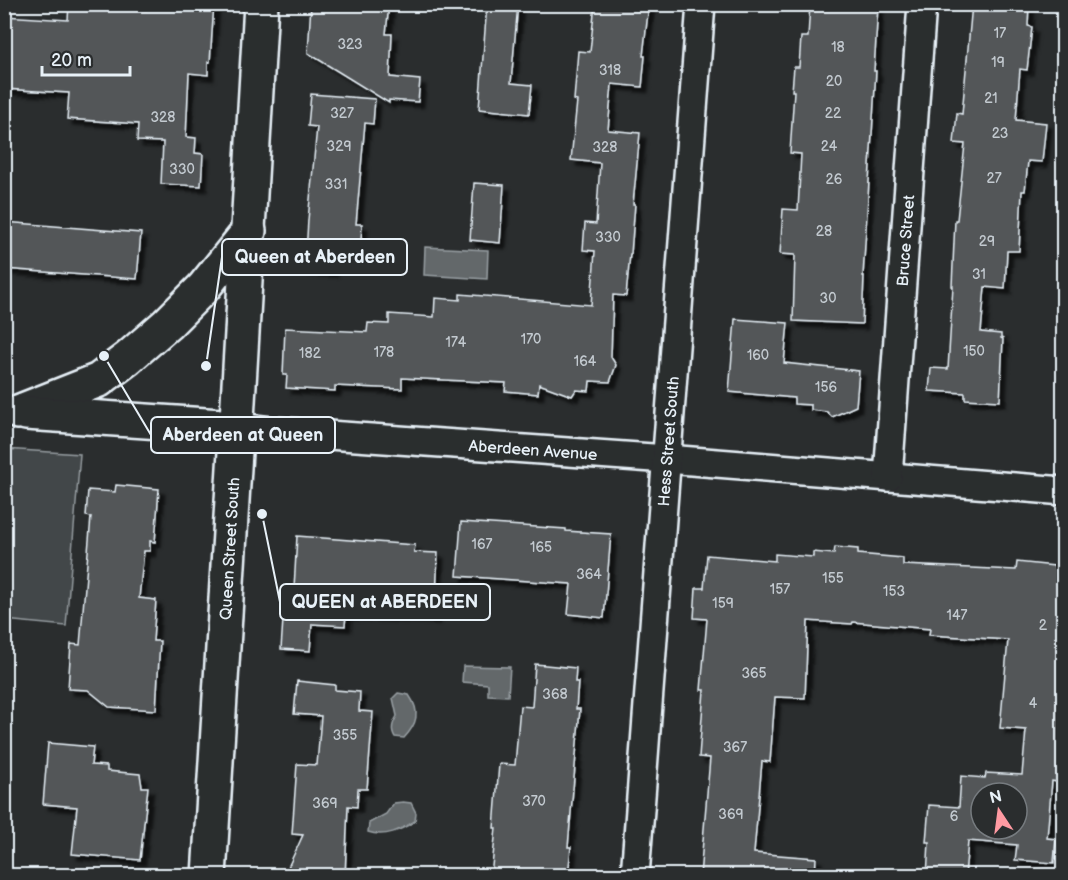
<svg xmlns="http://www.w3.org/2000/svg" width="1068" height="880" viewBox="0 0 1068 880" font-family="'Balsamiq Sans',sans-serif">
<style>
.green{fill:#424648;stroke:#959ca0;stroke-width:1.5}
.water{fill:#63686b;stroke:#989fa3;stroke-width:1.5}
.building{fill:#535759;stroke:#e8f1f8;stroke-width:1.5;fill-rule:evenodd;filter:url(#shadow)}
.lines{fill:none;stroke-linecap:round;stroke-linejoin:round}
.street-casing{stroke:#e8f1f8;stroke-width:32}
.secondary-casing{stroke:#e8f1f8;stroke-width:38}
.street{stroke:#2a2d2e;stroke-width:27}
.secondary{stroke:#2a2d2e;stroke-width:33}
.labels{text-anchor:middle;stroke-width:4.5;stroke-linejoin:round;paint-order:stroke}
.number-label{font-size:14px;fill:#c3cad0}
.street-label{font-size:16px;fill:#e8f1f8;stroke:#2a2d2e}
.leader{fill:none;stroke:#e8f1f8;stroke-width:2}
.callout-dot{fill:#e8f1f8;stroke:#2a2d2e;stroke-width:2}
.callout{fill:#2a2d2e;stroke:#e8f1f8;stroke-width:2}
.callout-label{font-size:18px;text-anchor:middle;font-weight:bold;fill:#e8f1f8}
</style>
<defs>
<filter id="shadow"><feDropShadow dx="5.5" dy="5.5" stdDeviation="1.5" flood-color="#0009"/></filter>
</defs>
<rect width="100%" height="100%" fill="#2a2d2e"/>
<filter id="ink" filterUnits="userSpaceOnUse"><feTurbulence type="fractalNoise" baseFrequency=".0167" numOctaves="2"/><feDisplacementMap in="SourceGraphic" scale="12" xChannelSelector="R" yChannelSelector="G"/><feConvolveMatrix kernelMatrix="1 2 1 2 8 2 1 2 1" color-interpolation-filters="sRGB"/></filter>
<g filter="url(#ink)">
<polygon class="green" points="4,449 80,454 66,626 5,620"/>
<g class="water">
<polygon points="425,247 488,250 487,279 424,275"/>
<polygon points="463,666 510,667 508,696 488,695 488,684 462,682"/>
<path d="M398,693l11,2c12,17 8,29 -5,43l-9,-1c-5,-8 -2,-14 2,-21l-4,-18z"/>
<path d="M403,802l8,1 5,10 -1,8c-14,9 -30,17 -47,11l1,-9 17,-9 8,-11z"/>
</g>
<g class="building">
<polygon points="69,4 99,5 101,6 146,10 146,4 214,4 210,62 208,62 208,75 189,73 186,137 196,138 195,153 203,154 201,186 161,184 163,142 137,141 138,124 67,119 69,93 4,89 4,16 68,20"/>
<polygon points="311,4 389,4 386,34 392,34 390,77 420,80 418,102 389,100 389,103 308,53"/>
<polygon points="487,4 518,4 511,83 532,85 529,114 479,109"/>
<polygon points="595,4 649,4 643,56 645,56 642,87 612,84 608,130 640,133 633,204 635,204 631,254 630,254 626,296 613,295 611,357 616,365 610,382 590,381 589,391 576,390 572,396 539,384 538,394 505,391 506,383 402,378 402,389 335,386 335,391 286,388 287,375 283,375 285,328 367,332 368,323 389,324 389,314 434,317 435,298 460,300 460,294 591,305 595,251 583,250 585,223 596,224 600,163 571,160 577,101 574,100 578,51 590,52"/>
<polygon points="810,4 854,4 878,6 874,71 876,71 863,276 864,276 862,324 793,321 795,255 780,254 783,209 798,210 801,154 790,153 794,91 792,91 794,67 799,67 801,37 808,37"/>
<polygon points="972,4 1029,4 1028,26 1032,27 1027,70 1020,69 1016,120 1046,123 1042,162 1028,161 1025,191 1022,191 1019,251 1007,251 1005,289 985,287 981,332 1001,334 1001,338 1003,339 1000,401 965,399 965,393 929,391 931,368 948,369 953,286 952,286 955,220 957,220 965,144 954,143 957,113 962,114"/>
<polygon points="311,94 375,99 373,124 365,123 356,224 362,224 360,259 333,257 332,271 305,270 308,220 317,127 308,126"/>
<polygon points="474,183 504,185 500,243 470,240"/>
<polygon points="4,222 141,233 137,279 4,269"/>
<polygon points="735,319 788,323 784,363 859,371 856,406 832,417 827,412 811,410 811,405 794,404 794,398 729,392"/>
<polygon points="116,485 159,489 155,542 150,541 150,551 144,551 139,598 156,600 153,641 160,641 156,710 109,707 88,690 68,689 71,644 80,645 91,517 86,516 88,490 115,492"/>
<polygon points="461,522 566,529 566,531 611,534 604,618 568,614 571,584 457,576"/>
<polygon points="297,536 415,545 414,552 438,553 435,618 346,614 345,626 312,624 310,651 281,649 284,605 293,606"/>
<path d="M835,547l23,2v5l45,4v7l113,5 1,-8 47,5v174h-4l-2,41 -6,-1 -5,57 9,1 -2,24 -39,-3 2,-15 -49,-4 -3,35h-38l2,-34h-3l3,-37 30,2 2,-31 24,2 1,-5 36,2 4,-45 -26,-2 8,-88 -79,-5 1,-6 -77,-7 -1,2 -44,-3 -3,77 -30,-1 -5,65 -8,-1 -8,92 62,5 -1,18h-115l10,-118 -11,-1 5,-67h-3l6,-71 -13,-1 2,-30h8l3,-33 68,6v-7l38,3v-5l21,2zM981,793h36v36h-36z"/>
<polygon points="535,664 576,668 575,682 578,682 576,709 580,709 568,847 571,847 568,876 491,876 496,828 494,828 499,764 515,765 520,706 532,707"/>
<polygon points="297,681 335,685 335,690 360,692 359,711 373,712 367,789 358,789 357,807 348,806 345,876 284,876 303,835 292,834 297,764 317,765 321,716 294,714"/>
<polygon points="48,743 93,747 91,765 107,766 107,771 140,774 142,787 148,787 140,860 72,854 77,807 43,804"/>
</g>
<g class="lines">
<defs>
<g id="street">
<path id="s1" d="M236,427l36,4 395,28 397,32"/>
<path id="s2" d="M888,477l34,-473"/>
<path id="s3" d="M635,876l66,-872"/>
</g>
<g id="secondary">
<polyline points="18,412 99,380 128,358 167,324 203,288 249,231"/>
<polyline points="26,413 236,427"/>
<path id="s4" d="M209,876c18,-291 36,-581 52,-872"/>
</g>
</defs>
<use href="#street" class="street-casing"/>
<use href="#secondary" class="secondary-casing"/>
<use href="#street" class="street"/>
<use href="#secondary" class="secondary"/>
</g>
</g>
<g class="labels">
<g class="number-label">
<text x="1000" y="38">17</text>
<text x="350" y="49">323</text>
<text x="838" y="52">18</text>
<text x="998" y="67">19</text>
<text x="610" y="75">318</text>
<text x="834" y="86">20</text>
<text x="991" y="103">21</text>
<text x="342" y="118">327</text>
<text x="833" y="118">22</text>
<text x="163" y="122">328</text>
<text x="1000" y="138">23</text>
<text x="339" y="151">329</text>
<text x="829" y="151">24</text>
<text x="605" y="152">328</text>
<text x="182" y="174">330</text>
<text x="994" y="183">27</text>
<text x="834" y="184">26</text>
<text x="336" y="189">331</text>
<text x="824" y="236">28</text>
<text x="608" y="242">330</text>
<text x="987" y="246">29</text>
<text x="979" y="279">31</text>
<text x="828" y="303">30</text>
<text x="531" y="344">170</text>
<text x="456" y="347">174</text>
<text x="974" y="356">150</text>
<text x="384" y="357">178</text>
<text x="310" y="358">182</text>
<text x="758" y="360">160</text>
<text x="585" y="366">164</text>
<text x="826" y="392">156</text>
<text x="482" y="549">167</text>
<text x="541" y="552">165</text>
<text x="589" y="579">364</text>
<text x="833" y="583">155</text>
<text x="780" y="594">157</text>
<text x="894" y="596">153</text>
<text x="723" y="608">159</text>
<text x="957" y="620">147</text>
<text x="1043" y="630">2</text>
<text x="754" y="678">365</text>
<text x="555" y="699">368</text>
<text x="1033" y="708">4</text>
<text x="345" y="740">355</text>
<text x="735" y="752">367</text>
<text x="534" y="806">370</text>
<text x="325" y="808">369</text>
<text x="731" y="819">369</text>
<text x="954" y="821">6</text>
</g>
<g class="street-label">
<text dy="6" stroke="none"><textPath href="#s2" startOffset="237">Bruce Street</textPath></text>
<text dy="6" stroke="none"><textPath href="#s3" startOffset="436">Hess Street South</textPath></text>
<text dy="6" stroke="none"><textPath href="#s1" startOffset="298">Aberdeen Avenue</textPath></text>
<text dy="6" stroke="none"><textPath href="#s4" startOffset="328">Queen Street South</textPath></text>
</g>
</g>
<path class="leader" d="M206 366L222 257M104 356L151 435M262 514L280 602"/>
<g class="callout-dot">
<circle cx="206" cy="366" r="6"/>
<circle cx="104" cy="356" r="6"/>
<circle cx="262" cy="514" r="6"/>
</g>
<g class="callout">
<rect x="222" y="239" width="185" height="36" rx="6"/>
<rect x="151" y="417" width="184" height="36" rx="6"/>
<rect x="280" y="584" width="210" height="36" rx="6"/>
</g>
<g class="callout-label">
<text x="315" y="263">Queen at Aberdeen</text>
<text x="243" y="441">Aberdeen at Queen</text>
<text x="385" y="608">QUEEN at ABERDEEN</text>
</g>
<rect width="1068" height="880" fill="none" stroke="#2a2d2e" stroke-width="24"/>
<rect x="12" y="12" width="1044" height="856" fill="none" stroke="#e8f1f8" stroke-width="2" filter="url(#ink)"/>
<g transform="translate(999 811) rotate(347)"><circle r="28" fill="#2a2d2e" stroke="#767b7f" stroke-width="1.5"/>
<path d="M0-4.5L10 22L0 15L-10 22Z" fill="#ff9aa2"/>
<text y="-9" font-size="16" font-weight="bold" text-anchor="middle" fill="#e8f1f8">N</text>
</g>
<path d="M42 66v9h88v-9" fill="none" stroke="#e8f1f8" stroke-width="3"/>
<text x="51" y="66" font-size="18" fill="#e8f1f8" stroke="#2a2d2e" stroke-width="4.5" paint-order="stroke">20 m</text>
</svg>
